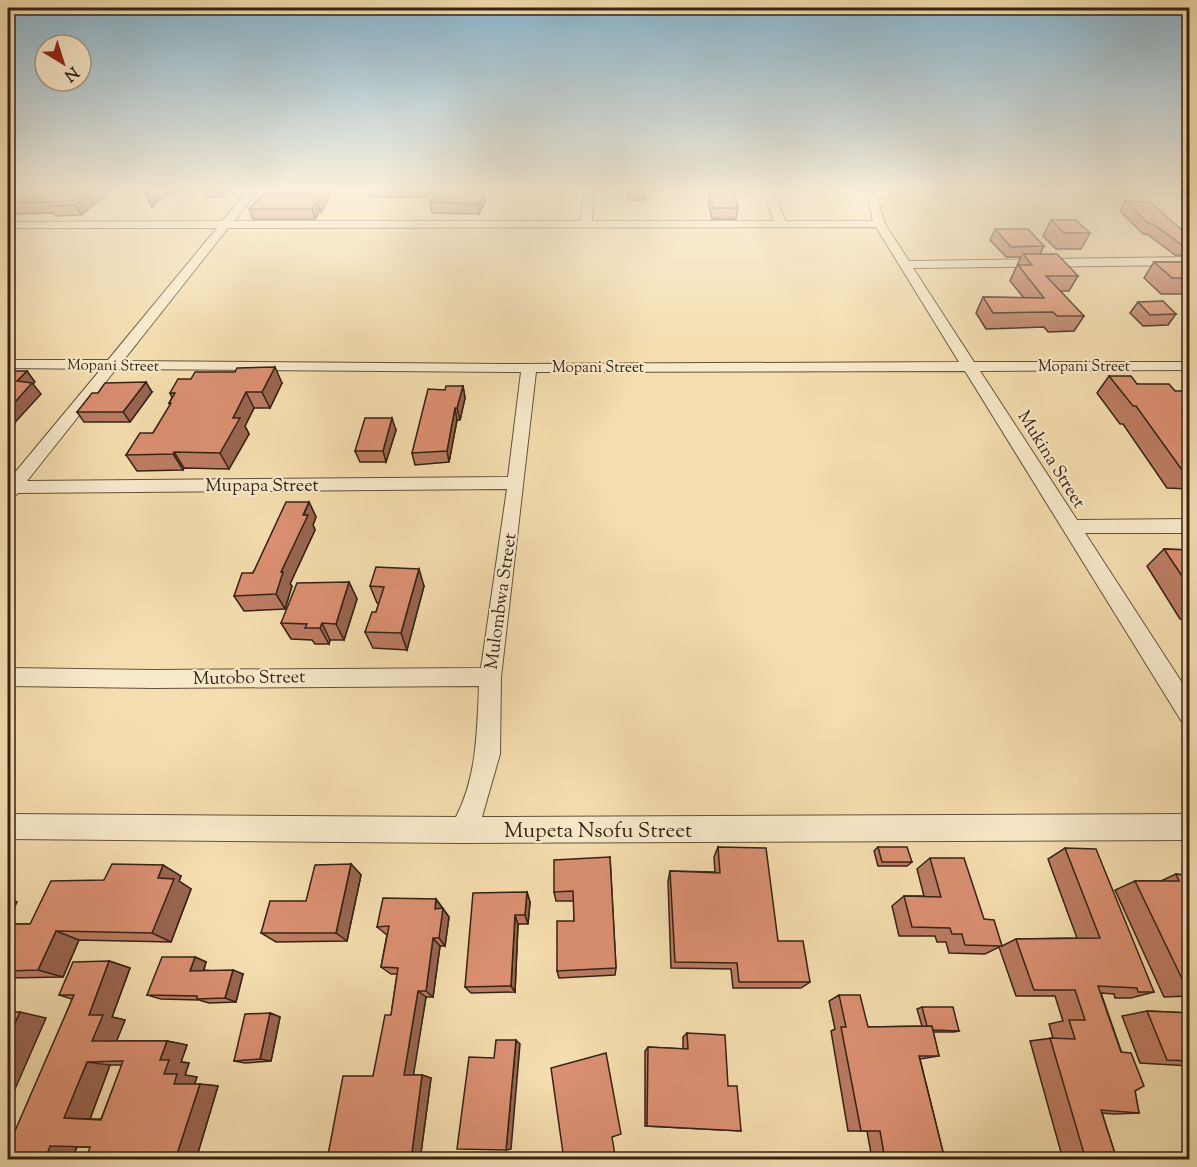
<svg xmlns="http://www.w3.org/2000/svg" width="1197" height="1167" viewBox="0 0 1197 1167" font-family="'Sorts Mill Goudy',serif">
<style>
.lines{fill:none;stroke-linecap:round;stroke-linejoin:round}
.minor-casing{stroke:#64523b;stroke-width:2}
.minor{fill:#f8e9ca;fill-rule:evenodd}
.wall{fill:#bc7c62;stroke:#342315;stroke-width:1.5;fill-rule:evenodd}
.shaded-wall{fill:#996550;stroke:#342315;stroke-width:1.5}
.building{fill:#db9072;stroke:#342315;stroke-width:1.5;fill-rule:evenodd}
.labels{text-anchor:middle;stroke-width:4.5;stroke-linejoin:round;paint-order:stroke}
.far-street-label{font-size:15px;fill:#342315;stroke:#f8e9ca}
.street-label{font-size:18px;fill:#342315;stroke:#f8e9ca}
.near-street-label{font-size:21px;fill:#342315;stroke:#f8e9ca}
</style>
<rect width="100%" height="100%" fill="#f4ddae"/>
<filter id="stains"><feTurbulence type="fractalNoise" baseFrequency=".00333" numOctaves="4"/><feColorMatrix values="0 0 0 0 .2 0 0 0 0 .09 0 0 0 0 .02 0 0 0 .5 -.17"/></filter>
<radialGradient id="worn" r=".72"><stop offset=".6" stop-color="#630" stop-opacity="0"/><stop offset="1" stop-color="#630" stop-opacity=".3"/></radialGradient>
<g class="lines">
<defs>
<path id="minor" d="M250,188h10l-26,33h347l3,-33h10l-2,33h182l-12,-33h10l13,33h88l-5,-22 5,-6 15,-3 302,-1v6l-302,1 -10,4 7,24 24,37 281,-4v8l-277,3 61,94h216v8l-210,1 97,149 113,-1v14h-105l105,162v30l-8,-3 -217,-351 -429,1 -35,305 -1,77 -18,63 708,-3v26l-727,3 -455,-4v-25l448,3c21,-41 21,-85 23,-131l-326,2 -145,-2v-18l145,2 328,-2 26,-179 -489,4 -3,3 -7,2v-17l93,-112 -93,-1v-8h100l109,-132h-209v-6l214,-1zM876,227l83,135 -449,2 -387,-3 105,-133zM116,369l405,3 -13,105 -481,4z"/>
</defs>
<use href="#minor" class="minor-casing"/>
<use href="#minor" class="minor"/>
</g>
<g class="wall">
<polygon points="8,188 113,188 81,215 55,216 53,213 14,214 10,217 8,216"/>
<polygon points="201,188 230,188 223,197 205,197"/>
<polygon points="334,188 321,212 319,212 315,219 253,219 249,209"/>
<polygon points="368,188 431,188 427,197 370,197"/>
<polygon points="461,188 483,188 482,190 485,201 479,214 432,213 430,202 460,190"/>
<polygon points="627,188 645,188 645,200 628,200"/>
<polygon points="709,192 738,208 736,219 712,219 708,202"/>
<polygon points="1125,201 1190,237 1190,255 1175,255 1147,234 1143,234 1120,211"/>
<polygon points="1051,220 1090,233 1081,249 1056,249 1043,236"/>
<polygon points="995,229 1044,246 1040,254 1078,276 1069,291 1060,291 1084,316 1074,331 1048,332 1044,327 986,329 976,313 983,297 1024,298 1010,281 1021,257 1006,257 990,240"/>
<polygon points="1154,262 1190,262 1190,294 1161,294 1144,278"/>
<polygon points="1138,302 1176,314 1168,325 1143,326 1130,313"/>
<polygon points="1109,376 1137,384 1175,391 1190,399 1190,489 1167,488 1123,424 1120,424 1097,393"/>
<polygon points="282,383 270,408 254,408 245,426 249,434 229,469 184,468 183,470 137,471 126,455 153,433 170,406 169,403 172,398 170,393"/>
<polygon points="463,386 465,398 460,420 457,420 449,462 415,465 412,453 445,390"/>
<polygon points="152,392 130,422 84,422 77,412"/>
<polygon points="396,430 386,462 360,462 355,451"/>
<polygon points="309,502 316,517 313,525 315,530 290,584 292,586 285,609 244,611 234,596"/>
<polygon points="1190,540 1190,620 1180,619 1147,566 1164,549 1187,550 1184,546"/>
<polygon points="349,582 357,599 344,640 330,640 329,644 315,644 312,640 291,639 281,623"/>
<polygon points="370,586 424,586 407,650 373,648 365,632 376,612 379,603 377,603"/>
<polygon points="718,847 778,941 810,982 801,988 733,988 731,969 671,968 668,881 670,871 715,872 714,857"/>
<polygon points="878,847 912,862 907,866 878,866 874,851"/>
<polygon points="1065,848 1154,992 1131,998 1115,998 1114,994 1101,993 1135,1091 1139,1113 1114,1114 1102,1113 1117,1160 1062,1156 1030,1041 1053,1038 1049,1024 1063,1021 1055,996 1016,996 999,947 985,954 949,953 946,942 937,942 935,936 899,936 892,906 904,896 924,896 917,869 930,858 984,919 1002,946 1016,939 1077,938 1048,859"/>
<polygon points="610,857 616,968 615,975 559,978 557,971 574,921 574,901 556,901 554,892"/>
<polygon points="351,864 361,875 347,941 276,942 261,933 306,901"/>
<polygon points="1176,874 1190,876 1190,996 1164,997 1115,890 1135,881 1161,881"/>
<polygon points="181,876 179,881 191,889 171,942 79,940 63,977 8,978 8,924 30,924 104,880"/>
<polygon points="527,892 530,902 528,924 518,924 515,992 471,993 465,987"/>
<polygon points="436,899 449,917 445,946 440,946 433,997 426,997 413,1075 422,1075 431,1078 420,1160 327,1160 373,1076 391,1015 397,974 391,974 381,967 387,935 377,927"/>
<polygon points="195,957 206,962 204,970 243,974 236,1002 209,1003 199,1000 161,999 147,995"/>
<path d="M109,961l21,7 -18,49 13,3 -9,21h51l20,4 -6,17 8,1 -4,12 12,2 -3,7 24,2 -21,70 -21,1 -86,-10h-13l-5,13h-64l64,-161 -13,-4zM110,1065h12l-21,54h-11z"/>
<polygon points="839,995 868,1027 922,1026 917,1009 922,1007 959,1031 954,1032 933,1032 939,1056 920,1059 945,1160 872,1159 867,1131 848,1131 831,1031 835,1029 829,1001"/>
<polygon points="1147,1011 1190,1013 1190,1066 1140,1063 1122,1016"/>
<polygon points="270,1013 280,1017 271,1061 245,1063 234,1061"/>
<polygon points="687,1033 728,1086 741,1131 645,1126 645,1051 648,1047 683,1049 683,1037"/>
</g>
<g class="shaded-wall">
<polygon points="95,188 113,188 81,215 75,205"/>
<polygon points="153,188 180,188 180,192 165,194 152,207 146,195"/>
<polygon points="219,188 230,188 223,197"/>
<polygon points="326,188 334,188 321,212 318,202"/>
<polygon points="426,188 431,188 427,197"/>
<polygon points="484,191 485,201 479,214 478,204"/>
<polygon points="316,202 319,212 315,219 312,209"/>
<polygon points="8,204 14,214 10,217 8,213"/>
<polygon points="275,367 282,383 270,408 262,392"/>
<polygon points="27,371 35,382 33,384 41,394 8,430 8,410 17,381"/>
<polygon points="146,382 152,392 130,422 123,412"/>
<polygon points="463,386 465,398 460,420 457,408"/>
<polygon points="246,392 254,408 245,426 249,434 229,469 220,453 233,418"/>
<polygon points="455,408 457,420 449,462 447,451"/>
<polygon points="392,418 396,430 386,462 383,451"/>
<polygon points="174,452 184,468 183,470 173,454"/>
<polygon points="309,502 316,517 313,525 315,530 290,584 292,586 285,609 276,594 281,572"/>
<polygon points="419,569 424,586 407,650 401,633"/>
<polygon points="349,582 357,599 344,640 336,624"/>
<polygon points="322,623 330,640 329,644 320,628"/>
<polygon points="351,864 361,875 347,941 336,933"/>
<polygon points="163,865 181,876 179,881 191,889 171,942 152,933 158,878"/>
<polygon points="527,892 530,902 528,924 525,915"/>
<polygon points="8,898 17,902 8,922"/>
<polygon points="436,899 449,917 445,946 439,938 435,909"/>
<polygon points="515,915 518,924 515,992 511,986"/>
<polygon points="56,931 79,940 63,977 38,970"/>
<polygon points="433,938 440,946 433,997 426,991"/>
<polygon points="195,957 206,962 202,975 190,971"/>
<polygon points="109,961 130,968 112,1017 125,1020 115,1045 92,1041 89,1015"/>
<polygon points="233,970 243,974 236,1002 225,998"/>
<polygon points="418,991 426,997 413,1078 404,1075"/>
<polygon points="20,1012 46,1018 8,1105 8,1038"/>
<polygon points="270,1013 280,1017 271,1061 260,1059"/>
<polygon points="516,1040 520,1044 511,1149 506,1150"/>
<polygon points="167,1041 187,1045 181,1062 189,1063 185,1075 197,1077 194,1086 174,1084 164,1074 160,1060"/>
<polygon points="87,1062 110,1065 90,1119 64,1118"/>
<polygon points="422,1075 431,1078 420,1160 411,1160"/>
<polygon points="200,1084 218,1086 197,1156 176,1157"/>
<polygon points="77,1145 72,1160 45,1160 50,1146"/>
<polygon points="148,1154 146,1160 123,1160 124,1156"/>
</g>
<g class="building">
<polygon points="8,188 95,188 75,205 49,206 52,202 8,203"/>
<polygon points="146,188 153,188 146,195"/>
<polygon points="275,188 326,188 318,202 316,202 312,209 249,209 268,190 273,190"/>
<polygon points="461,188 478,188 477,190 484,191 478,204 430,202 436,190 460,190"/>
<polygon points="628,188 645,188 645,190 629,190"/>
<polygon points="709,192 733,192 738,208 713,208"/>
<polygon points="1125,201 1150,202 1190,237 1190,245 1182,245 1153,224 1149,224"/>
<polygon points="1051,220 1076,220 1090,233 1064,233"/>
<polygon points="995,229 1028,229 1044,246 1011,247"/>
<polygon points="1023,254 1057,254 1078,276 1046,276 1084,316 1057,316 1053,312 993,313 983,297 1044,298 1018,265 1032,265"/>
<polygon points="1154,262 1190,262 1190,278 1172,278"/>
<polygon points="1163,301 1176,314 1150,315 1138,302"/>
<polygon points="275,367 262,392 246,392 233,418 240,418 220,453 174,452 173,454 126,455 140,433 153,433 171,403 169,403 175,393 170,393 178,379 191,379 195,372 235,372 237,368"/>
<polygon points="8,371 27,371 17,381 32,383 8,410"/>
<polygon points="1109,376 1131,376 1137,384 1169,384 1175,391 1183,391 1190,399 1190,470 1182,470 1136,406 1133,406"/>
<polygon points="146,382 123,412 77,412 92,393 98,393 105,383"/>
<polygon points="446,386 463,386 457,408 455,408 447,451 412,453 428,389 445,390"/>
<polygon points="365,418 392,418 383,451 355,451"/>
<polygon points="286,502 309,502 303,515 308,515 281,572 283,572 276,594 234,596 242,573 253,573"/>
<polygon points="1164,549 1190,550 1190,588"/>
<polygon points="376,567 419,569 401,633 365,632 372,612 376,612 384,587 370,586"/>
<polygon points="349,582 336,624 322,623 320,628 305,628 307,624 281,623 297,583"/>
<polygon points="718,847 766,848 778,941 803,941 810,982 739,982 737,963 675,962 670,871 720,873"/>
<polygon points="878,847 907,847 912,862 882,862"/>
<polygon points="1065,848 1096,849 1154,992 1138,992 1137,988 1098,986 1121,1052 1131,1053 1144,1086 1135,1091 1139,1113 1101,1110 1117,1160 1085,1157 1050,1038 1075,1039 1069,1020 1085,1020 1075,990 1034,990 1016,939 1100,938"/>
<polygon points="610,857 616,968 557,971 557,921 574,921 573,891 554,892 554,860"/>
<polygon points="930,858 964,858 984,919 994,920 1002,946 965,945 962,934 952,934 950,928 912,927 904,896 941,897"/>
<polygon points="112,864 163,865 158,878 174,879 152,933 56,931 38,970 8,971 8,924 30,924 51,881 104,880"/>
<polygon points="351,864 336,933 261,933 270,901 306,901 315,865"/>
<polygon points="1176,874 1190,876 1190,991 1188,991 1135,881 1179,881"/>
<polygon points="527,892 525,915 515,915 511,986 465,987 473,893"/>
<polygon points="383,898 436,899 435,909 443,908 439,938 433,938 426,991 418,991 404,1075 422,1075 411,1160 327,1160 343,1076 373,1076 385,1015 391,1015 398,968 381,967 389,926 377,927"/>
<polygon points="162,957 195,957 190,971 233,970 225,998 197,999 197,996 147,995"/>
<path d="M109,961l-20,54h14l-11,26h75l-7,19h9l-5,14h13l-3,10h26l-24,73 -52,-1 -1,4h-37l4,-13 -40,-1 -5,14h-37v-13l66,-152h-15l14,-33zM123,1061l-22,59 -37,-2 23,-56z"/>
<polygon points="839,995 860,995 868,1027 932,1026 939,1056 919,1056 945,1160 885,1160 880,1131 861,1131 841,1027 846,1027"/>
<polygon points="922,1007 953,1007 959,1031 933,1030 932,1026 927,1026"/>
<polygon points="1147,1011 1190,1013 1190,1061 1167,1060"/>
<polygon points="8,1012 20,1012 8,1038"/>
<polygon points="270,1013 260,1059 234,1061 245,1014"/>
<polygon points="687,1033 725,1035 728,1086 737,1086 741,1131 647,1126 648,1047 688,1049"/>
<polygon points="496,1040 516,1040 506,1150 457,1149 469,1057 494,1058"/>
<polygon points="606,1053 621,1134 612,1137 615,1155 599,1160 564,1160 551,1068"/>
</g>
<linearGradient id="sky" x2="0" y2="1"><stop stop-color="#89b7d2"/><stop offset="0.54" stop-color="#faf0db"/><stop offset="1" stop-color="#faf0db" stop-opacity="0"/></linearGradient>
<rect width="1197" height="351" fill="url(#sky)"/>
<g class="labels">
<g class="far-street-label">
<text transform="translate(113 365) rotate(1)" y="5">Mopani Street</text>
<text x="1084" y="371">Mopani Street</text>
<text x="598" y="372">Mopani Street</text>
</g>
<g class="street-label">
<text transform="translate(1052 459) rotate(58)" y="6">Mukina Street</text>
<text x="262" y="491">Mupapa Street</text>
<text transform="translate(500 601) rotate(-82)" y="6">Mulombwa Street</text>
<text transform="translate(249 677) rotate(-1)" y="6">Mutobo Street</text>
</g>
<g class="near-street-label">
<text x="598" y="837">Mupeta Nsofu Street</text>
</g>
</g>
<rect width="1197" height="1167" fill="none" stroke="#f4ddae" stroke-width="30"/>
<rect x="9" y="9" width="1179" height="1149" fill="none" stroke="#342315" stroke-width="3"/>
<rect x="15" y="15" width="1167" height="1137" fill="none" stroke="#342315" stroke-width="1.5"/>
<g transform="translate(63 63) rotate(142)"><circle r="28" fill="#f8e9ca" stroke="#aa9a82" stroke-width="1.5"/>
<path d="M0-4.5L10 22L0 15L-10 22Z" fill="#8f2418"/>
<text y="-9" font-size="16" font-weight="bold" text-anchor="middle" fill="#342315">N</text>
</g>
<rect width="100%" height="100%" filter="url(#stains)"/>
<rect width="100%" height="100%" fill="url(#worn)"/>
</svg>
